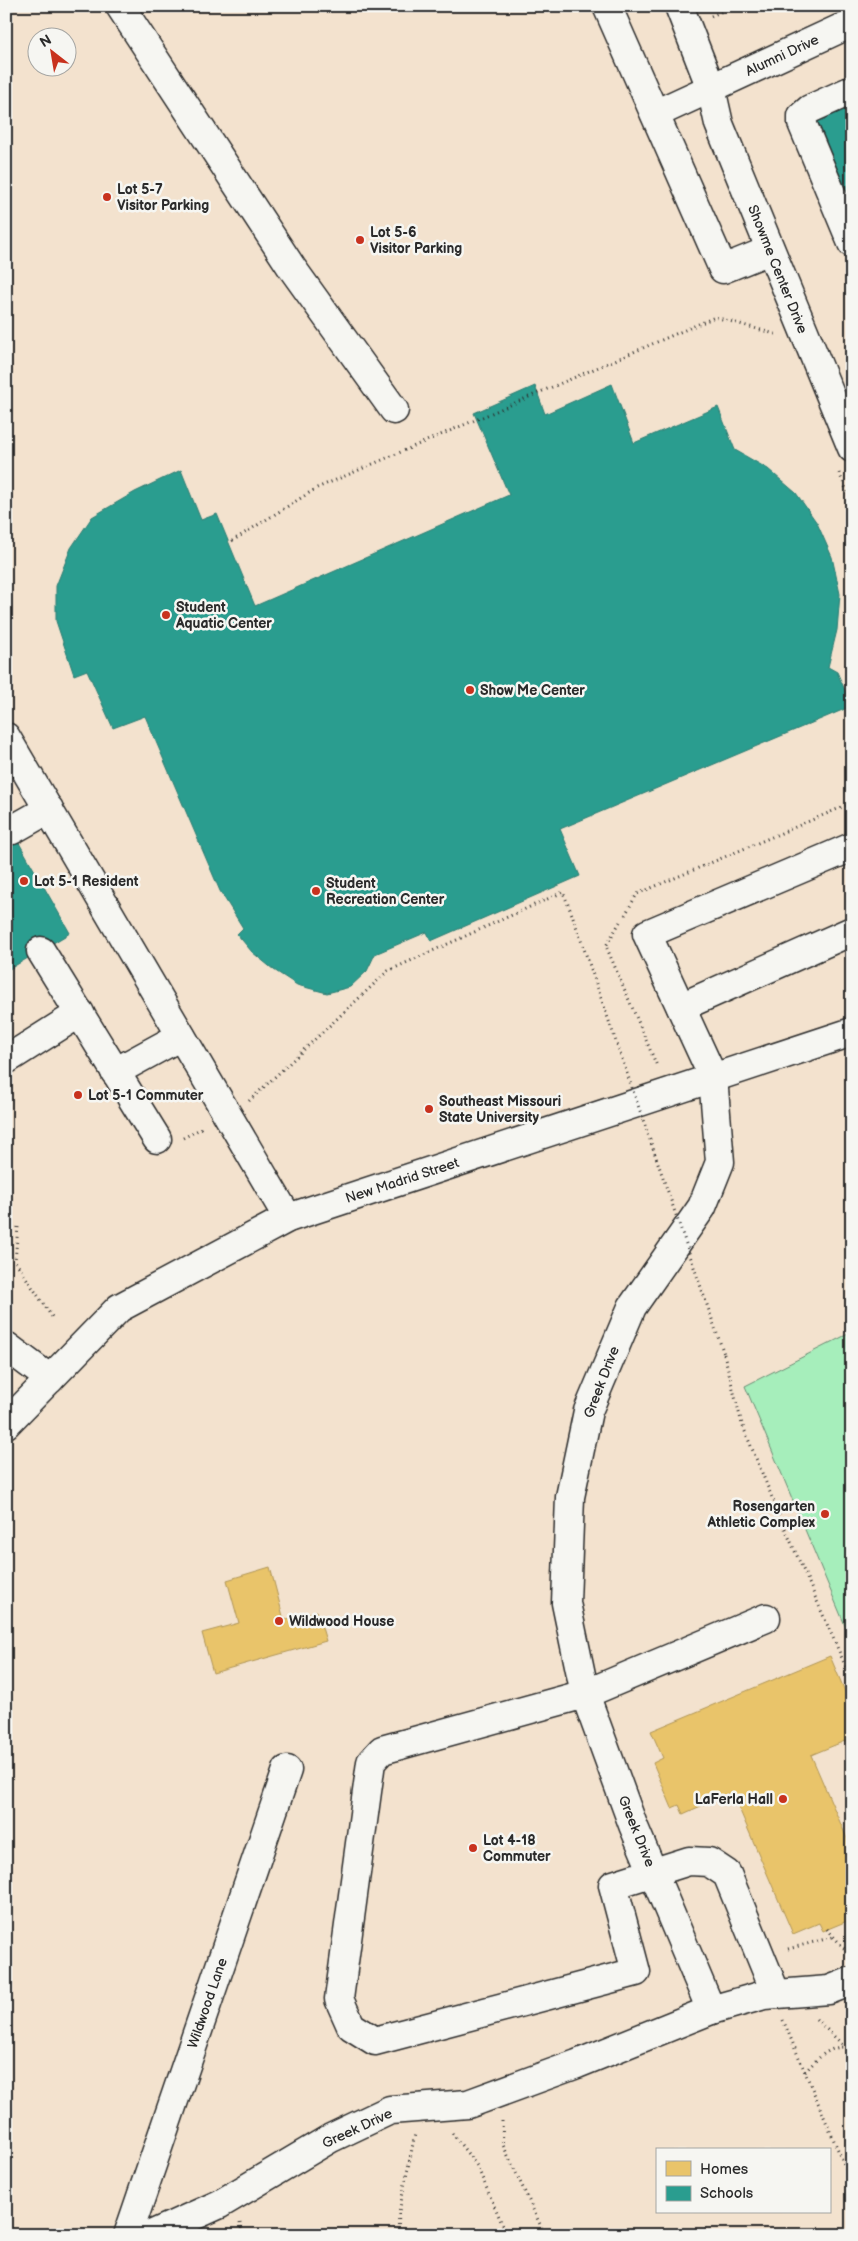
<svg xmlns="http://www.w3.org/2000/svg" width="858" height="2241" viewBox="0 0 858 2241" font-family="'Balsamiq Sans',sans-serif">
<style>
.built{fill:#f3e2ce;fill-rule:evenodd}
.green{fill:#a6eebb;stroke:#688c73}
.homes{fill:#e9c46a;stroke:#b09657}
.schools{fill:#2a9d8f;stroke:#2a7b71}
.lines{fill:none;stroke-linecap:round;stroke-linejoin:round}
.minor-casing{stroke:#2b2b2b;stroke-width:31}
.path{stroke:#2b2b2b;stroke-width:3;stroke-dasharray:1 4;stroke-linecap:butt}
.minor{stroke:#f6f6f2;stroke-width:28}
.path-bridge{stroke:#2b2b2b;stroke-width:3;stroke-dasharray:1 4;stroke-linecap:butt}
.poi-dot{fill:#c8321e;stroke:#f6f6f2;stroke-width:2}
.labels{text-anchor:middle;stroke-width:5;stroke-linejoin:round;paint-order:stroke}
.street-label{font-size:14px;fill:#2b2b2b;stroke:#f6f6f2}
.poi-label{font-size:14px;font-weight:bold;fill:#2b2b2b;stroke:#f6f6f2;text-anchor:start}
</style>
<rect width="100%" height="100%" fill="#f5ede2"/>
<filter id="ink" filterUnits="userSpaceOnUse"><feTurbulence type="fractalNoise" baseFrequency=".02" numOctaves="2"/><feDisplacementMap in="SourceGraphic" scale="10" xChannelSelector="R" yChannelSelector="G"/><feConvolveMatrix kernelMatrix="1 2 1 2 8 2 1 2 1" color-interpolation-filters="sRGB"/></filter>
<g filter="url(#ink)">
<path class="built" d="M6,6h846v2229h-846zM38,38h30v30h-30zM657,2150h172v62h-172z"/>
<polygon class="green" points="852,1332 852,1642 745,1386"/>
<g class="homes">
<polygon points="270,1567 284,1620 317,1611 326,1641 213,1673 202,1633 239,1623 227,1580"/>
<polygon points="830,1656 852,1708 852,1738 811,1755 852,1850 852,1919 823,1931 819,1923 793,1934 732,1792 683,1814 679,1805 672,1808 653,1763 663,1758 651,1731"/>
</g>
<g class="schools">
<polygon points="852,102 852,207 813,119"/>
<polygon points="612,384 634,443 718,407 735,450 768,469 796,493 817,523 832,557 840,594 837,630 828,667 837,672 852,706 560,829 580,876 431,941 427,932 375,954 367,971 350,987 327,993 297,985 274,970 252,952 237,934 243,928 220,891 145,716 113,728 87,670 74,675 56,621 56,586 71,548 92,517 135,492 181,470 201,520 217,514 255,606 509,495 474,413 535,386 545,414"/>
<polygon points="6,820 70,933 6,971"/>
</g>
<g class="lines">
<defs>
<g id="minor">
<polyline points="120,6 292,268 394,410"/>
<polyline points="607,6 723,269 770,250"/>
<polyline points="679,6 711,88 719,124 852,448"/>
<polyline points="852,90 810,109 802,116 802,123 852,243"/>
<polyline points="655,114 852,23"/>
<polyline points="6,737 288,1218"/>
<polyline points="12,830 49,809"/>
<polyline points="41,951 157,1139"/>
<polyline points="681,1007 852,931"/>
<polyline points="6,1060 80,1013"/>
<polyline points="115,1072 181,1036"/>
<polyline points="6,1346 50,1379"/>
<polyline points="6,1424 119,1308 288,1218 852,1032"/>
<polyline points="766,1618 585,1694 382,1750 371,1762 339,1999 351,2026 375,2041 636,1972 613,1885 689,1861 709,1862 727,1874 776,1994"/>
<polyline points="711,2010 633,1825 585,1694 566,1603 570,1497 588,1411 632,1307 702,1207 720,1162 713,1077 647,934 852,847"/>
<polyline points="128,2235 287,1770"/>
<polyline points="151,2235 220,2204 331,2138 390,2110 468,2104 577,2064 711,2010 764,1995 829,1990 852,1981"/>
</g>
</defs>
<use href="#minor" class="minor-casing"/>
<g class="path">
<polyline points="711,16 734,6"/>
<polyline points="845,361 852,359"/>
<polyline points="839,473 852,502"/>
<polyline points="232,541 317,488 715,317 775,334"/>
<polyline points="625,915 637,894 852,803"/>
<polyline points="620,922 606,946 657,1066"/>
<polyline points="249,1101 388,971 563,892 573,917"/>
<polyline points="183,1138 204,1127"/>
<polyline points="18,1227 15,1261 54,1320"/>
<polyline points="724,1354 742,1424 780,1517 852,1681"/>
<polyline points="827,1929 849,1954"/>
<polyline points="788,1949 833,1937"/>
<polyline points="816,2019 844,2046"/>
<polyline points="783,2020 852,2183"/>
<path d="M805,2072c13,-14 26,-29 47,-24"/>
<polyline points="502,2121 503,2145 545,2235"/>
<polyline points="452,2133 477,2166 507,2235"/>
<polyline points="240,2223 243,2235"/>
<polyline points="398,2235 399,2212 415,2134"/>
</g>
<use href="#minor" class="minor"/>
<polyline class="path-bridge" points="573,917 724,1354"/>
</g>
</g>
<g class="poi-dot">
<circle cx="107" cy="197" r="5"/>
<circle cx="360" cy="240" r="5"/>
<circle cx="166" cy="615" r="5"/>
<circle cx="470" cy="690" r="5"/>
<circle cx="24" cy="881" r="5"/>
<circle cx="316" cy="891" r="5"/>
<circle cx="78" cy="1095" r="5"/>
<circle cx="429" cy="1109" r="5"/>
<circle cx="825" cy="1514" r="5"/>
<circle cx="279" cy="1621" r="5"/>
<circle cx="783" cy="1799" r="5"/>
<circle cx="473" cy="1848" r="5"/>
</g>
<g class="labels">
<g class="street-label">
<text transform="translate(782 55) rotate(-25)" y="5">Alumni Drive</text>
<text transform="translate(778 269) rotate(68)" y="5">Showme Center Drive</text>
<text transform="translate(402 1180) rotate(-18)" y="5">New Madrid Street</text>
<text transform="translate(601 1382) rotate(-69)" y="5">Greek Drive</text>
<text transform="translate(637 1831) rotate(68)" y="5">Greek Drive</text>
<text transform="translate(207 2003) rotate(-71)" y="5">Wildwood Lane</text>
<text transform="translate(357 2128) rotate(-25)" y="5">Greek Drive</text>
</g>
<g class="poi-label">
<text x="117" y="194">Lot 5-7<tspan x="117" dy="16">Visitor Parking</tspan></text>
<text x="370" y="237">Lot 5-6<tspan x="370" dy="16">Visitor Parking</tspan></text>
<text x="176" y="612">Student<tspan x="176" dy="16">Aquatic Center</tspan></text>
<text x="480" y="695">Show Me Center</text>
<text x="34" y="886">Lot 5-1 Resident</text>
<text x="326" y="888">Student<tspan x="326" dy="16">Recreation Center</tspan></text>
<text x="88" y="1100">Lot 5-1 Commuter</text>
<text x="439" y="1106">Southeast Missouri<tspan x="439" dy="16">State University</tspan></text>
<text x="815" y="1511" text-anchor="end">Rosengarten<tspan x="815" dy="16">Athletic Complex</tspan></text>
<text x="289" y="1626">Wildwood House</text>
<text x="773" y="1804" text-anchor="end">LaFerla Hall</text>
<text x="483" y="1845">Lot 4-18<tspan x="483" dy="16">Commuter</tspan></text>
</g>
</g>
<rect width="858" height="2241" fill="none" stroke="#f6f6f2" stroke-width="25"/>
<rect x="12" y="12" width="833" height="2216" fill="none" stroke="#2b2b2b" stroke-width="2" filter="url(#ink)"/>
<rect x="656" y="2148" width="175" height="65" fill="#f6f6f2" stroke="#a5a5a2"/>
<rect x="666" y="2161" width="25" height="15" fill="#e9c46a" stroke="#a5a5a2"/>
<text x="700" y="2174" font-size="15" fill="#2b2b2b">Homes</text>
<rect x="666" y="2186" width="25" height="15" fill="#2a9d8f" stroke="#a5a5a2"/>
<text x="700" y="2198" font-size="15" fill="#2b2b2b">Schools</text>
<g transform="translate(52 52) rotate(329)"><circle r="24" fill="#f6f6f2" stroke="#a5a5a2"/>
<path d="M0-4L9 19L0 12L-9 19Z" fill="#c8321e"/>
<text y="-8" font-size="14" font-weight="bold" text-anchor="middle" fill="#2b2b2b">N</text>
</g>
</svg>
